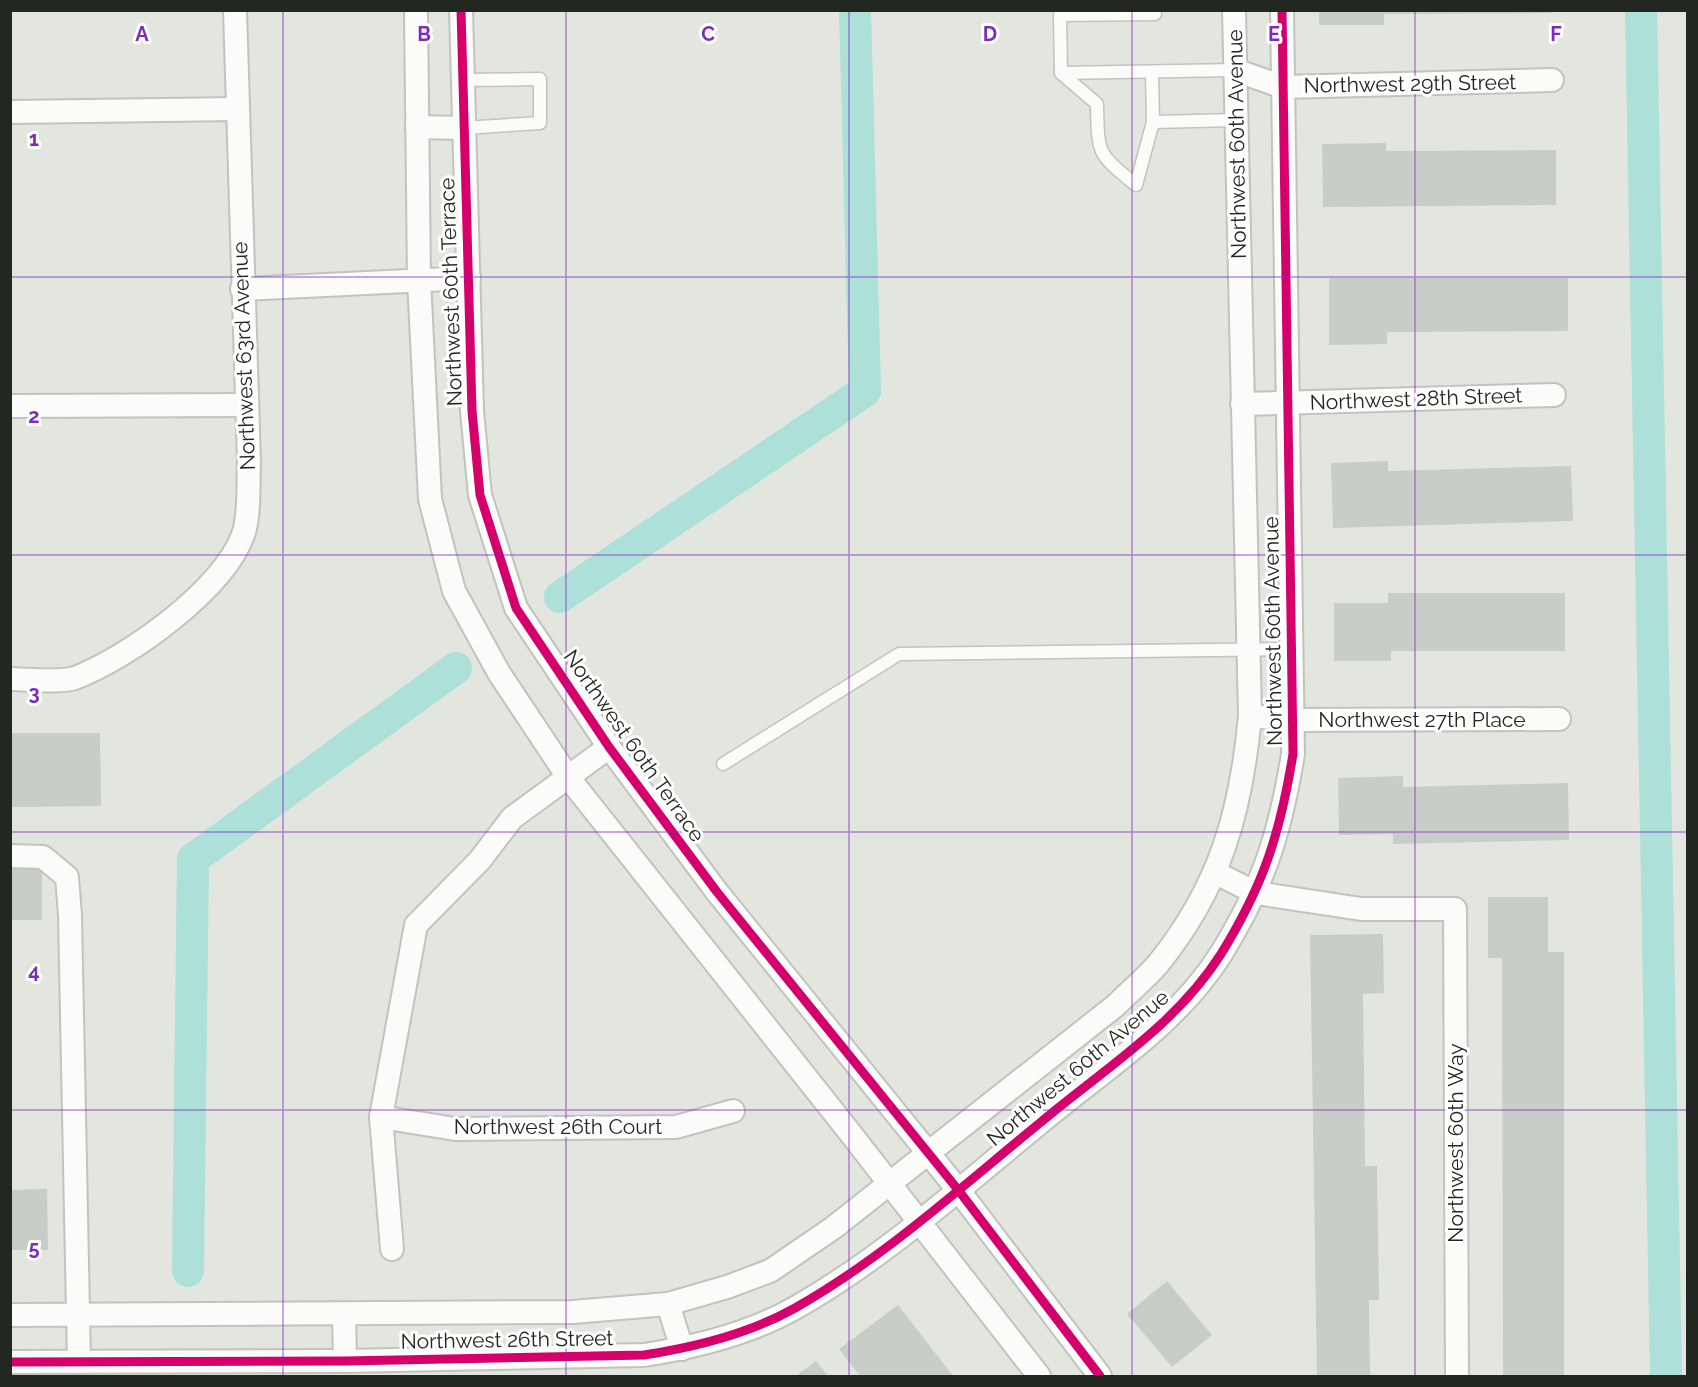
<svg xmlns="http://www.w3.org/2000/svg" width="1698" height="1387" viewBox="0 0 1698 1387" font-family="Raleway,sans-serif">
<style>
.lines{fill:none;stroke-linecap:round;stroke-linejoin:round}
.canal{stroke:#ace0d8;stroke-width:32}
.building{fill:#c8cdc8}
.service-casing{stroke:#c1c4be;stroke-width:15}
.minor-casing{stroke:#c1c4be;stroke-width:26}
.service{stroke:#fbfbfa;stroke-width:12}
.minor{stroke:#fbfbfa;stroke-width:22}
.cycleway-casing{stroke:#fff;stroke-width:13}
.cycleway{stroke:#d6006c;stroke-width:9}
.grid{fill:none;stroke:#7b2cbf;stroke-width:1.5;stroke-opacity:0.55}
.labels{text-anchor:middle;stroke-width:6;stroke-linejoin:round;paint-order:stroke}
.street-label{font-size:21px;fill:#232721;stroke:#fff}
.grid-label{font-size:20px;text-anchor:middle;font-weight:bold;fill:#7b2cbf;stroke:#fff;stroke-width:6;stroke-linejoin:round;paint-order:stroke}
</style>
<rect width="100%" height="100%" fill="#e2e6de"/>
<g class="lines">
<g class="canal">
<polyline points="1641,10 1666,1376"/>
<polyline points="560,597 865,391 855,10"/>
<polyline points="188,1271 193,859 456,668"/>
</g>
</g>
<g class="building">
<polygon points="1319,10 1552,10 1552,13 1384,14 1384,25 1319,25"/>
<polygon points="1386,143 1386,151 1556,150 1556,205 1323,207 1322,144"/>
<polygon points="1329,278 1568,278 1568,331 1387,332 1387,344 1329,345"/>
<polygon points="1388,461 1388,471 1571,466 1573,521 1333,528 1331,463"/>
<polygon points="1388,593 1565,593 1565,651 1391,651 1391,661 1334,661 1334,603 1388,603"/>
<polygon points="10,733 100,733 101,806 10,807"/>
<polygon points="1403,776 1403,787 1568,783 1569,840 1393,844 1393,834 1339,835 1338,778"/>
<polygon points="42,863 42,920 10,920 10,864"/>
<polygon points="1488,897 1548,897 1548,952 1564,952 1564,1376 1503,1376 1502,958 1488,958"/>
<polygon points="1383,934 1384,993 1363,994 1365,1166 1377,1166 1379,1300 1369,1300 1370,1376 1317,1376 1310,935"/>
<polygon points="47,1189 48,1250 10,1250 10,1190"/>
<polygon points="1167,1281 1212,1335 1172,1367 1127,1314"/>
<polygon points="898,1305 953,1376 860,1376 839,1349"/>
<polygon points="816,1361 828,1376 796,1376"/>
</g>
<g class="lines">
<defs>
<g id="service">
<path d="M1152,72l1,50 -17,63c-39,-32 -38,-30 -39,-81l-36,-31 -1,-58 95,-1"/>
<polyline points="1061,73 1235,70"/>
<polyline points="463,80 540,79 540,123 464,128"/>
<polyline points="1153,122 1235,120"/>
<polyline points="723,764 899,654 1290,649"/>
</g>
<g id="minor">
<polyline points="416,10 419,280 430,499 454,591 499,673 568,777 851,1134 1039,1376"/>
<polyline points="461,10 472,411 480,495 516,608 609,747 717,892 959,1191 1100,1376"/>
<polyline points="1235,70 1283,87 1552,80"/>
<polyline points="10,112 238,109"/>
<polyline points="417,127 464,128"/>
<polyline points="242,289 469,278"/>
<polyline points="1242,404 1554,395"/>
<polyline points="10,406 247,405"/>
<path d="M10,679c17,0 50,4 65,-1 53,-20 148,-88 168,-143 7,-18 5,-53 6,-73l-14,-452"/>
<polyline points="1250,716 1294,720 1559,719"/>
<polyline points="10,856 43,857 67,877 70,915 79,1362"/>
<polyline points="1216,873 1256,893 1361,909 1455,909 1457,1376"/>
<polyline points="381,1117 455,1129 676,1127 733,1111"/>
<polyline points="392,1249 381,1117 416,925 480,860 512,818 609,747"/>
<polyline points="668,1304 682,1349"/>
<path d="M10,1315l563,-3 95,-8 59,-17 43,-16 63,-43 282,-222c14,-14 30,-27 43,-42 62,-77 83,-151 92,-248l-16,-706"/>
<polyline points="344,1315 345,1361"/>
<path d="M10,1362l335,-1 299,-6c52,-8 105,-21 151,-47 90,-51 166,-121 246,-186 63,-53 135,-97 180,-168 43,-70 59,-120 72,-200l-11,-744"/>
</g>
</defs>
<use href="#service" class="service-casing"/>
<use href="#minor" class="minor-casing"/>
<use href="#service" class="service"/>
<use href="#minor" class="minor"/>
<defs>
<g id="cycleway">
<polyline points="461,10 472,411 480,495 516,608 609,747 717,892 959,1191 1100,1376"/>
<path d="M10,1362l335,-1 299,-6c52,-8 105,-21 151,-47 90,-51 166,-121 246,-186 63,-53 135,-97 180,-168 43,-70 59,-120 72,-200l-11,-744"/>
</g>
</defs>
<use href="#cycleway" class="cycleway-casing"/>
<use href="#cycleway" class="cycleway"/>
</g>
<path class="grid" d="M283,10v1366M566,10v1366M849,10v1366M1132,10v1366M1415,10v1366M10,277h1678M10,555h1678M10,832h1678M10,1110h1678"/>
<g class="labels">
<g class="street-label">
<text transform="translate(1410 84) rotate(-1)" y="7">Northwest 29th Street</text>
<text transform="translate(1237 144) rotate(-91)" y="7">Northwest 60th Avenue</text>
<text transform="translate(451 292) rotate(-92)" y="7">Northwest 60th Terrace</text>
<text transform="translate(244 356) rotate(-92)" y="7">Northwest 63rd Avenue</text>
<text transform="translate(1416 399) rotate(-2)" y="7">Northwest 28th Street</text>
<text transform="translate(1273 631) rotate(-91)" y="7">Northwest 60th Avenue</text>
<text x="1422" y="727">Northwest 27th Place</text>
<text transform="translate(634 746) rotate(55)" y="7">Northwest 60th Terrace</text>
<text transform="translate(1078 1068) rotate(-40)" y="7">Northwest 60th Avenue</text>
<text x="558" y="1134">Northwest 26th Court</text>
<text transform="translate(1456 1143) rotate(-90)" y="7">Northwest 60th Way</text>
<text transform="translate(507 1340) rotate(-1)" y="7">Northwest 26th Street</text>
</g>
</g>
<g class="grid-label">
<text x="142" y="41">A</text>
<text x="424" y="41">B</text>
<text x="708" y="41">C</text>
<text x="990" y="41">D</text>
<text x="1274" y="41">E</text>
<text x="1556" y="41">F</text>
<text x="34" y="146">1</text>
<text x="34" y="423">2</text>
<text x="34" y="700">3</text>
<text x="34" y="978">4</text>
<text x="34" y="1255">5</text>
</g>
<rect width="1698" height="1387" fill="none" stroke="#232721" stroke-width="24"/>
</svg>
